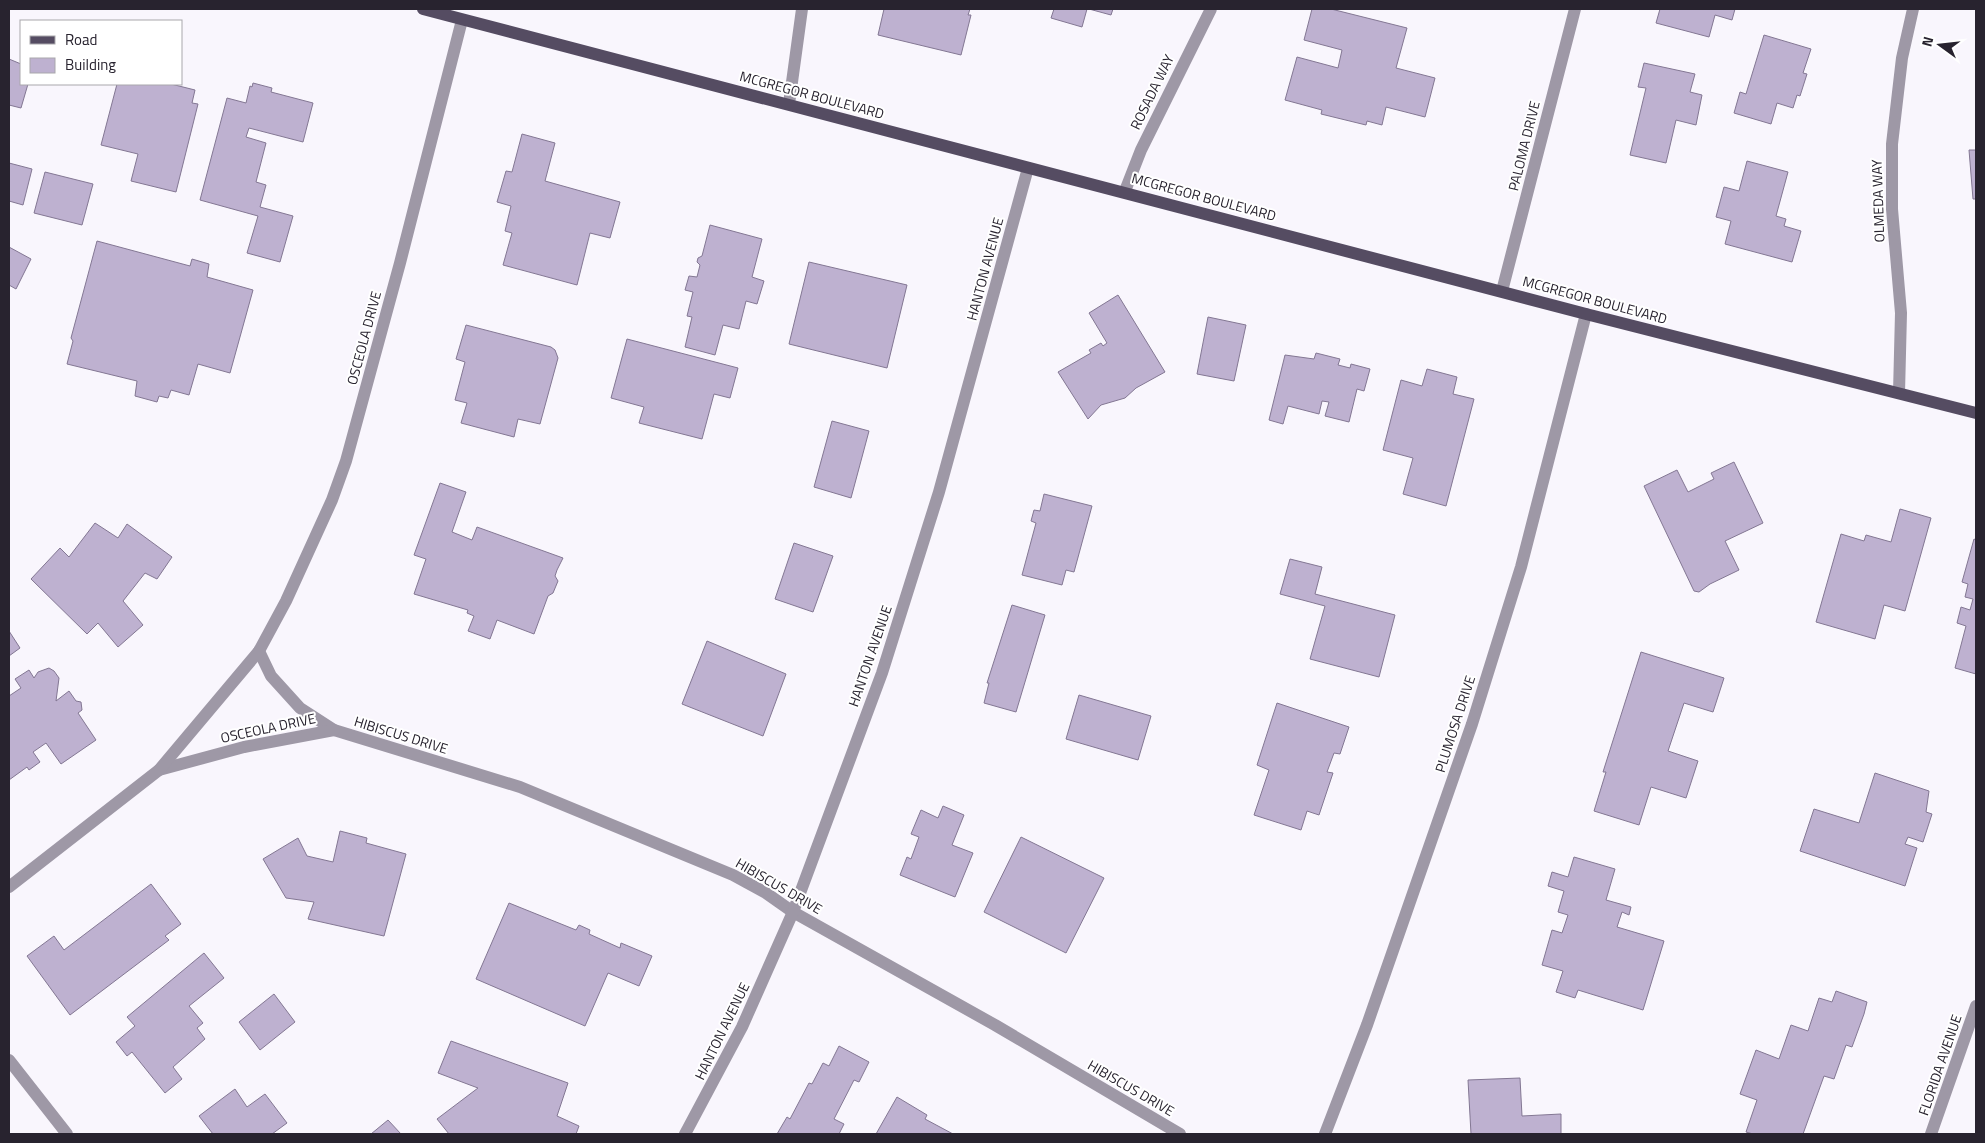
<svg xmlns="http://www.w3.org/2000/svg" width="1985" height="1143" viewBox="0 0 1985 1143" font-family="'Titillium Web',sans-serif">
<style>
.building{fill:#beb1d0;stroke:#837793}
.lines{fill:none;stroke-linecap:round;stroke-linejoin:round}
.minor{stroke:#9e98a6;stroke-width:12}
.major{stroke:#554c62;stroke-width:12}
.labels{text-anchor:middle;stroke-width:4;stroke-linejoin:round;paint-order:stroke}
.street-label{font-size:14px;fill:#28232f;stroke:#fff}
</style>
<rect width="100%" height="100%" fill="#f9f6fd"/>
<g class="building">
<polygon points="884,9 970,9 968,15 971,15 961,55 878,35"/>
<polygon points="1054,9 1087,9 1082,27 1051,18"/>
<polygon points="1089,9 1113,9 1111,15"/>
<polygon points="1312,9 1331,9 1407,28 1396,68 1435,78 1425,117 1386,107 1382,125 1367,121 1366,125 1321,114 1322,110 1285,100 1297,57 1338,68 1342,50 1304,40"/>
<polygon points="1660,9 1735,9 1732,20 1715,15 1709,37 1656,23"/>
<polygon points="1764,35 1811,49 1803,73 1807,74 1800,96 1797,95 1793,108 1777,103 1771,124 1734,113 1740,92 1746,94"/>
<polygon points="9,59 21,64 21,84 28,84 21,108 9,105"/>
<polygon points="1644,63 1695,74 1690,92 1702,95 1696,125 1676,120 1666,163 1630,155 1646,88 1638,87"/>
<polygon points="253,83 272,88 271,92 313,103 303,142 249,128 246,137 266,143 256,182 266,185 260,207 293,216 280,262 247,253 258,216 200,200 227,98 246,103 250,86 252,87"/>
<polygon points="117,84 171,84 195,90 192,103 198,104 176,192 131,181 138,154 101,145"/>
<polygon points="522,134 555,143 545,181 620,202 610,238 590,233 577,285 503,265 512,233 505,231 511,206 497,202 506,171 512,172"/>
<polygon points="1969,150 1976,150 1976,199 1973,199"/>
<polygon points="1747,161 1788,172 1776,216 1786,219 1784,226 1801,231 1792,262 1725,244 1731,221 1716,217 1724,187 1739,191"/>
<polygon points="9,163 32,169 23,205 9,201"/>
<polygon points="45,172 93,184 82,225 34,213"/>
<polygon points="710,225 762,239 752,277 764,281 757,304 746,301 739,329 723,325 715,355 685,347 692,317 687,316 693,292 685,290 689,276 697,277 700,265 697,262 698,258 702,256"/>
<polygon points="97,241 190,266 192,259 209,264 207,277 253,290 230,373 198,364 189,395 171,390 168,398 159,396 157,402 135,396 137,381 67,364 73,341 71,338"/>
<polygon points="9,247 31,259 16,289 9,285"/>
<polygon points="809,262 907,285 887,368 789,344"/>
<polygon points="1118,295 1165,372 1136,388 1125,398 1101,405 1088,419 1058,372 1091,353 1089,350 1101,343 1103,346 1107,343 1089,313"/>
<polygon points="1208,317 1246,325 1234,381 1197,374"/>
<polygon points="466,325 551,347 555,350 558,358 540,424 518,419 514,437 461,423 467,403 455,400 465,362 456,359"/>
<polygon points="627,339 738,368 730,398 714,394 702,439 639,423 644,407 611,398"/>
<polygon points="1316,353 1340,359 1338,365 1350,368 1351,364 1370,369 1364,391 1357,389 1349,422 1325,416 1329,402 1322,401 1319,414 1288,406 1283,424 1269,420 1285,355 1314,359"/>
<polygon points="1427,369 1457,377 1453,394 1474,399 1446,506 1403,494 1413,458 1383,450 1401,380 1422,386"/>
<polygon points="832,421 869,431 851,498 814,487"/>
<polygon points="1734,462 1763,523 1725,541 1739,570 1710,584 1699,592 1694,591 1644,486 1677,470 1688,492 1714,479 1711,473"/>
<polygon points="440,483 466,492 452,532 472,540 477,527 563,558 557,570 555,576 558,581 553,593 548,596 534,634 497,620 490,639 468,631 474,616 467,613 468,610 414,594 426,559 414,555"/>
<polygon points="1044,494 1092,506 1074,572 1066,570 1062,585 1022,575 1036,523 1031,521 1034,510 1040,511"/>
<polygon points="1900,509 1931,518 1905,611 1884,605 1875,639 1816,622 1841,534 1864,541 1866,535 1891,542"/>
<polygon points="95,523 118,538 127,524 172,557 157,579 145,573 123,601 143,625 118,647 98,623 87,634 31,579 60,548 69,557"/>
<polygon points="1974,539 1976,540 1976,674 1955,668 1966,626 1957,623 1961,607 1970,610 1973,599 1965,597 1968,584 1962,582"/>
<polygon points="794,543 833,556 813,612 775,599"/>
<polygon points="1290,559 1322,567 1315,594 1395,615 1379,677 1310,659 1325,606 1280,594"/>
<polygon points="1012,605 1045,615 1016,712 984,703 989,683 987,683"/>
<polygon points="9,631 20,648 9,656"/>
<polygon points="707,641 786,674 763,736 682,704"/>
<polygon points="1641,652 1724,678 1713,712 1684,703 1668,751 1698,761 1686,798 1651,787 1639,825 1594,811 1606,772 1603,772"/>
<polygon points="49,668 54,671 59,678 56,701 69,691 76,701 81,702 82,710 78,713 96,740 61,764 46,743 33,752 40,762 29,770 27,767 9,780 9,696 21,688 15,679 29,670 34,678 38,672"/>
<polygon points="1079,695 1151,716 1138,760 1066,739"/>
<polygon points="1277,703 1349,727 1340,754 1334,753 1327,772 1333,773 1319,815 1307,811 1301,830 1254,815 1269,770 1257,765"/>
<polygon points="1875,773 1929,791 1926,812 1932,814 1923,842 1908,837 1905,844 1917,848 1905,886 1800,851 1814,809 1859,823"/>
<polygon points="943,806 964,815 952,845 973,853 955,897 900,875 907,857 911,859 919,837 911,834 921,810 938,818"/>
<polygon points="340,831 367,838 366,843 406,854 384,936 308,919 314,902 286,898 263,859 298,838 307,856 333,862"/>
<polygon points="1021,837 1104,878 1066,953 984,912"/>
<polygon points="1574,857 1615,869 1606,900 1631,907 1629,915 1622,912 1617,927 1664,941 1643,1010 1578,990 1575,998 1556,992 1563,971 1542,965 1552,930 1562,933 1568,915 1558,912 1564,891 1548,886 1552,872 1568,877"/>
<polygon points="151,884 181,924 165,936 169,940 70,1015 27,956 54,936 64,950"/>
<polygon points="509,903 576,930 579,925 590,930 589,934 620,948 621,943 652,956 639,986 608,973 585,1026 476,979"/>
<polygon points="204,953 224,978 189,1006 203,1023 197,1028 205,1039 173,1067 182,1079 165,1093 132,1052 127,1056 116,1042 135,1026 127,1017"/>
<polygon points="1836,991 1867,1002 1864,1014 1852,1047 1846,1045 1834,1079 1824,1076 1803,1134 1753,1134 1746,1132 1757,1100 1740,1094 1756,1050 1779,1059 1791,1025 1808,1031 1819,998 1832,1002"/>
<polygon points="274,994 295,1022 260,1050 239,1022"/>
<polygon points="451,1041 568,1083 557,1116 579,1126 576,1134 449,1134 437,1119 478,1088 438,1073"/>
<polygon points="839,1046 869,1062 859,1082 854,1080 834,1119 844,1124 839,1134 777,1134 787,1117 790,1119 809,1083 812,1084 823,1063 829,1066"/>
<polygon points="1520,1078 1522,1116 1561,1114 1561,1134 1471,1134 1468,1080"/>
<polygon points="235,1089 247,1107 265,1094 287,1123 272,1134 213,1134 199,1116"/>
<polygon points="897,1097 927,1115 925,1119 953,1134 876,1134"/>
<polygon points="388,1120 401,1134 371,1134"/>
</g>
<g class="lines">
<g class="minor">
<polyline points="789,104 802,9"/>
<polyline points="1125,191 1141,150 1211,9"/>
<polyline points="1502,291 1575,9"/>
<polyline points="1899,393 1901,313 1892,209 1892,144 1902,58 1913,9"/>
<polyline points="259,651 271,676 300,708 334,730 520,787 733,875 766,893 793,912 995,1025 1180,1134"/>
<polyline points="159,770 244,747 334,730"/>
<polyline points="9,887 159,770 259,651 286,601 332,500 346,461 400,263 462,20"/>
<polyline points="9,1060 67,1134"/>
<polyline points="685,1134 742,1027 793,912 882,673 939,492 1028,168"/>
<polyline points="1325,1134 1367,1025 1472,724 1521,567 1586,314"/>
<polyline points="1931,1134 1976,1006"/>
</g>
<polyline class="major" points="423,9 1586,314 1976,413"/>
</g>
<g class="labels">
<g class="street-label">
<text transform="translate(1152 92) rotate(-64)" y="5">ROSADA WAY</text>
<text transform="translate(812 95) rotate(15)" y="5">MCGREGOR BOULEVARD</text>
<text transform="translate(1524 146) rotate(-76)" y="5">PALOMA DRIVE</text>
<text transform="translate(1204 197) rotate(15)" y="5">MCGREGOR BOULEVARD</text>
<text transform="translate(1878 201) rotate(-92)" y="5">OLMEDA WAY</text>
<text transform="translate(985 269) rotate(-75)" y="5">HANTON AVENUE</text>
<text transform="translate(1595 300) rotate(15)" y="5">MCGREGOR BOULEVARD</text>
<text transform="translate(364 338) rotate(-75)" y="5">OSCEOLA DRIVE</text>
<text transform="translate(870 656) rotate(-71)" y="5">HANTON AVENUE</text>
<text transform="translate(1455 724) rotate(-72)" y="5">PLUMOSA DRIVE</text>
<text transform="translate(268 728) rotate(-12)" y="5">OSCEOLA DRIVE</text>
<text transform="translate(401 735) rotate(17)" y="5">HIBISCUS DRIVE</text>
<text transform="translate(779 886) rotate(30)" y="5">HIBISCUS DRIVE</text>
<text transform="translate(722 1031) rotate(-64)" y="5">HANTON AVENUE</text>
<text transform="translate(1940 1065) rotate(-71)" y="5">FLORIDA AVENUE</text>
<text transform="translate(1131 1088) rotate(30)" y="5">HIBISCUS DRIVE</text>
</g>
</g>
<rect width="1985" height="1143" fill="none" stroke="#28232f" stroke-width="20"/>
<rect x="20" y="20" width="162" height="65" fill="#ffffff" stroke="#a9a7ac"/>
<rect x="30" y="36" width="25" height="8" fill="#554c62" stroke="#a9a7ac"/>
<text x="65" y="45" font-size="15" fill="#28232f">Road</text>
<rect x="30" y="58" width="25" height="15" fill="#beb1d0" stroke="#a9a7ac"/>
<text x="65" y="70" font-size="15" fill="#28232f">Building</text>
<g transform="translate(1940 45) rotate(285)" stroke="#ffffff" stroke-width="4" paint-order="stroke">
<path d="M0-4L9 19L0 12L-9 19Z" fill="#28232f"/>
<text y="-8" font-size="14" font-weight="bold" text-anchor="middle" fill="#28232f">N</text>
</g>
</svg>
